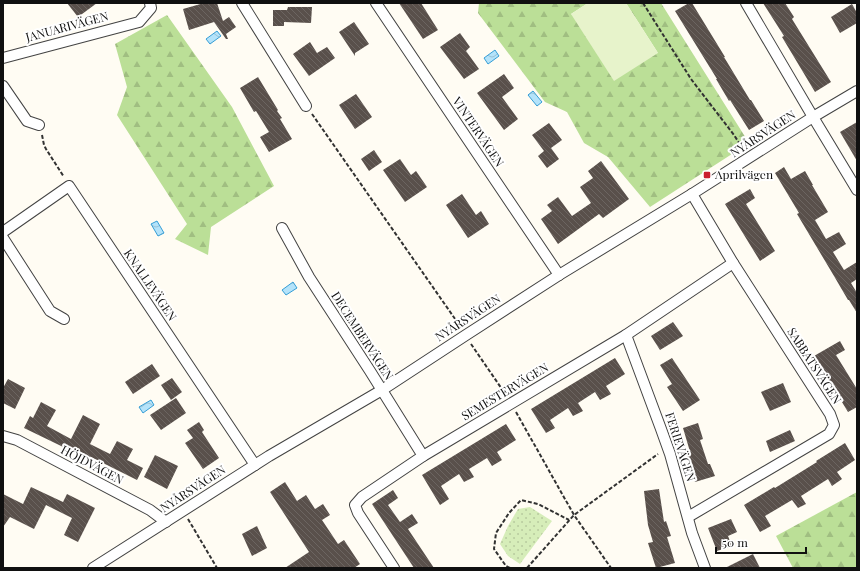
<svg xmlns="http://www.w3.org/2000/svg" width="860" height="571" viewBox="0 0 860 571" font-family="'Playfair Display',serif">
<style>
.forest{fill:url(#forest-firs)}
.park{fill:url(#park-dots)}
.pitch{fill:#e7f3cb}
.water{fill:url(#water-waves);stroke:#359ed6}
.building{fill:url(#building-back-hatch)}
.lines{fill:none;stroke-linecap:round;stroke-linejoin:round}
.street-casing{stroke:#434343;stroke-width:12}
.path{stroke:#323232;stroke-width:2;stroke-dasharray:4 2;stroke-linecap:butt}
.street{stroke:#fff;stroke-width:10}
.poi-dot{fill:#ca1d2e;stroke:#fff;stroke-width:1.5}
.labels{text-anchor:middle;stroke-width:4;stroke-linejoin:round;paint-order:stroke}
.street-label{font-size:12px;fill:#101010;stroke:#fff}
.poi-label{font-size:12px;fill:#101010;stroke:#fff;text-anchor:start}
</style>
<defs>
<pattern id="forest-firs" width="22" height="20" patternUnits="userSpaceOnUse"><rect width="22" height="20" fill="#bbdf97"/><path d="M5 1l3.5 6h-7zM16 11l3.5 6h-7z" fill="#a0be81"/></pattern>
<pattern id="park-dots" width="8" height="8" patternUnits="userSpaceOnUse"><rect width="8" height="8" fill="#d6edb9"/><path d="M2 2h.1M6 6h.1" fill="none" stroke="#b7ca9e" stroke-width="1.8" stroke-linecap="round"/></pattern>
<pattern id="water-waves" width="16" height="10" patternUnits="userSpaceOnUse"><rect width="16" height="10" fill="#b4e3fa"/><path d="M0 5q4-4 8 0t8 0" fill="none" stroke="#9ac2d5"/></pattern>
<pattern id="building-back-hatch" width="6" height="6" patternUnits="userSpaceOnUse"><rect width="6" height="6" fill="#59504b"/><path d="M-1 5l2 2M0 0l6 6M5-1l2 2" fill="none" stroke="#6c6561"/></pattern>
</defs>
<rect width="100%" height="100%" fill="#fffcf3"/>
<g class="forest">
<polygon points="479,3 588,3 571,14 658,53 626,3 661,3 749,143 650,207 608,157 584,143 567,112 545,102 478,13"/>
<polygon points="167,15 232,107 274,186 211,227 208,255 175,239 187,224 117,115 127,87 115,44"/>
<polygon points="857,492 857,568 793,568 776,536"/>
</g>
<polygon class="park" points="530,507 552,521 520,564 508,556 500,544 508,526 518,509"/>
<polygon class="pitch" points="588,3 626,3 658,53 614,81 571,14"/>
<g class="water">
<polygon points="217,31 221,36 210,44 206,39"/>
<polygon points="495,50 499,56 488,64 484,58"/>
<polygon points="533,91 542,102 537,106 528,95"/>
<polygon points="157,221 164,233 158,236 151,224"/>
<polygon points="293,282 297,288 286,295 282,290"/>
<polygon points="151,400 154,405 143,413 139,407"/>
</g>
<g class="building">
<polygon points="67,3 97,3 78,17"/>
<polygon points="204,3 217,3 223,21 229,17 236,27 226,34 228,39 226,39 214,22 189,30 183,9"/>
<polygon points="399,3 421,3 438,30 423,39"/>
<polygon points="689,3 692,3 725,57 724,57 750,100 751,100 764,121 749,130 730,100 729,101 716,79 717,79 675,11"/>
<polygon points="763,3 785,3 794,17 792,19 831,82 815,92 782,37 784,36"/>
<polygon points="852,4 857,13 857,23 840,33 831,17"/>
<polygon points="288,7 312,7 311,23 284,22 284,26 273,26 273,10 287,10"/>
<polygon points="354,22 369,44 355,53 355,56 339,32"/>
<polygon points="460,33 470,47 466,51 479,69 464,79 440,47"/>
<polygon points="310,42 317,53 327,47 335,58 309,76 293,54"/>
<polygon points="504,74 514,88 502,97 518,119 504,130 477,93"/>
<polygon points="258,77 278,110 277,111 282,118 280,119 292,139 269,152 260,137 269,132 256,111 254,112 240,88"/>
<polygon points="356,94 372,117 355,129 339,105"/>
<polygon points="857,122 857,161 840,132"/>
<polygon points="549,123 562,140 551,148 559,159 547,168 538,156 544,151 532,135"/>
<polygon points="374,150 382,162 369,171 361,159"/>
<polygon points="400,159 411,175 416,171 427,187 405,202 383,170"/>
<polygon points="601,161 629,199 603,218 599,214 558,244 541,219 552,211 547,205 558,197 572,216 591,203 580,187 593,178 588,171"/>
<polygon points="784,167 791,179 805,171 813,185 812,185 828,212 815,220 826,239 839,232 846,244 833,252 844,270 857,262 857,279 851,283 857,293 857,313 849,300 848,300 834,276 797,214 799,213 775,173"/>
<polygon points="750,189 755,198 746,204 775,251 760,261 725,204"/>
<polygon points="462,194 476,215 481,211 489,224 468,238 446,205"/>
<polygon points="673,322 683,336 660,350 651,336"/>
<polygon points="840,341 845,350 836,355 857,389 857,407 848,412 814,356"/>
<polygon points="615,358 625,374 606,386 611,394 600,400 595,392 578,403 583,411 573,416 568,408 550,420 555,428 546,433 531,409"/>
<polygon points="672,358 700,400 683,411 667,387 672,384 660,365"/>
<polygon points="152,364 160,376 133,394 125,382"/>
<polygon points="172,378 182,392 171,400 161,385"/>
<polygon points="8,379 25,388 15,409 3,403 3,388"/>
<polygon points="783,383 791,402 770,411 761,392"/>
<polygon points="176,398 186,413 161,430 150,415"/>
<polygon points="41,402 56,410 47,426 71,439 83,415 100,424 90,444 110,454 117,441 133,449 127,460 143,468 137,480 91,457 90,460 24,428 30,416 33,418"/>
<polygon points="199,422 204,430 202,432 219,458 203,469 185,443 193,438 187,430"/>
<polygon points="698,423 703,439 700,440 708,464 710,464 715,476 695,482 687,457 691,455 683,428"/>
<polygon points="506,424 516,440 497,452 502,460 492,466 487,458 469,469 474,477 464,482 459,474 441,486 449,499 440,505 422,475"/>
<polygon points="790,430 795,441 770,452 766,441"/>
<polygon points="845,443 855,460 837,472 842,479 832,486 828,479 801,496 806,504 798,508 792,500 765,516 771,526 760,532 744,505 774,487 775,488 817,462 816,461"/>
<polygon points="155,455 178,466 167,489 144,477"/>
<polygon points="285,482 297,501 306,495 315,509 323,504 330,515 322,520 338,544 344,540 360,564 354,568 285,568 309,552 270,492"/>
<polygon points="31,487 63,502 67,494 95,508 78,542 64,535 72,518 46,505 34,529 10,517 3,527 3,494 23,504"/>
<polygon points="659,489 664,522 666,521 671,536 667,537 675,563 656,568 648,543 653,542 648,525 644,491"/>
<polygon points="393,490 398,498 388,505 400,522 412,514 418,523 408,529 434,568 414,568 372,504"/>
<polygon points="731,519 737,532 728,536 732,546 717,551 708,528"/>
<polygon points="257,526 267,548 252,556 242,534"/>
<polygon points="753,554 760,568 725,568"/>
</g>
<g class="lines">
<defs>
<g id="street">
<polyline points="242,3 306,106"/>
<polyline points="376,3 559,275"/>
<polyline points="746,3 813,117 857,190"/>
<polyline points="3,58 139,22 151,8 150,3"/>
<polyline points="3,86 27,121 39,125"/>
<polyline points="282,228 309,277 370,371 423,456"/>
<polyline points="3,232 69,186 255,465"/>
<polyline points="3,238 50,311 64,319"/>
<polyline points="626,335 661,429 670,454 692,533 705,568"/>
<polyline points="3,436 17,440 150,510 166,522"/>
<polyline points="688,517 829,434 834,425 830,414 733,263 692,194"/>
<polyline points="93,568 269,456 382,390 466,335 559,275 692,194 813,117 857,91"/>
<polyline points="394,568 358,513 355,505 362,497 423,456 626,335 733,263"/>
</g>
</defs>
<use href="#street" class="street-casing"/>
<g class="path">
<polyline points="643,3 691,79 734,135 743,149"/>
<polyline points="312,114 460,326"/>
<polyline points="42,135 44,145 46,149 64,177"/>
<polyline points="471,344 506,395"/>
<polyline points="516,412 574,515 611,568"/>
<polyline points="188,519 217,568"/>
<polyline points="510,568 506,566 494,549 496,533 509,513 521,500 538,504 569,520"/>
<polyline points="527,568 574,515 658,454"/>
</g>
<use href="#street" class="street"/>
</g>
<rect class="poi-dot" x="703" y="171" width="8" height="8" rx="2"/>
<g class="labels">
<g class="street-label">
<text transform="translate(67 27) rotate(-15)" y="4">JANUARIVÄGEN</text>
<text transform="translate(478 132) rotate(56)" y="4">VINTERVÄGEN</text>
<text transform="translate(763 134) rotate(-33)" y="4">NYÅRSVÄGEN</text>
<text transform="translate(150 285) rotate(56)" y="4">KNALLEVÄGEN</text>
<text transform="translate(468 318) rotate(-33)" y="4">NYÅRSVÄGEN</text>
<text transform="translate(362 336) rotate(57)" y="4">DECEMBERVÄGEN</text>
<text transform="translate(814 366) rotate(57)" y="4">SABBATSVÄGEN</text>
<text transform="translate(505 392) rotate(-31)" y="4">SEMESTERVÄGEN</text>
<text transform="translate(680 447) rotate(72)" y="4">FERIEVÄGEN</text>
<text transform="translate(92 465) rotate(28)" y="4">HÖJDVÄGEN</text>
<text transform="translate(193 489) rotate(-33)" y="4">NYÅRSVÄGEN</text>
</g>
<g class="poi-label">
<text x="715" y="179">Aprilvägen</text>
</g>
</g>
<rect width="860" height="571" fill="none" stroke="#101010" stroke-width="8"/>
<path d="M716 547v6h90v-6" fill="none" stroke="#101010" stroke-width="2"/>
<text x="722" y="547" font-size="12" fill="#101010" stroke="#ffffff" stroke-width="3" paint-order="stroke">50 m</text>
</svg>
